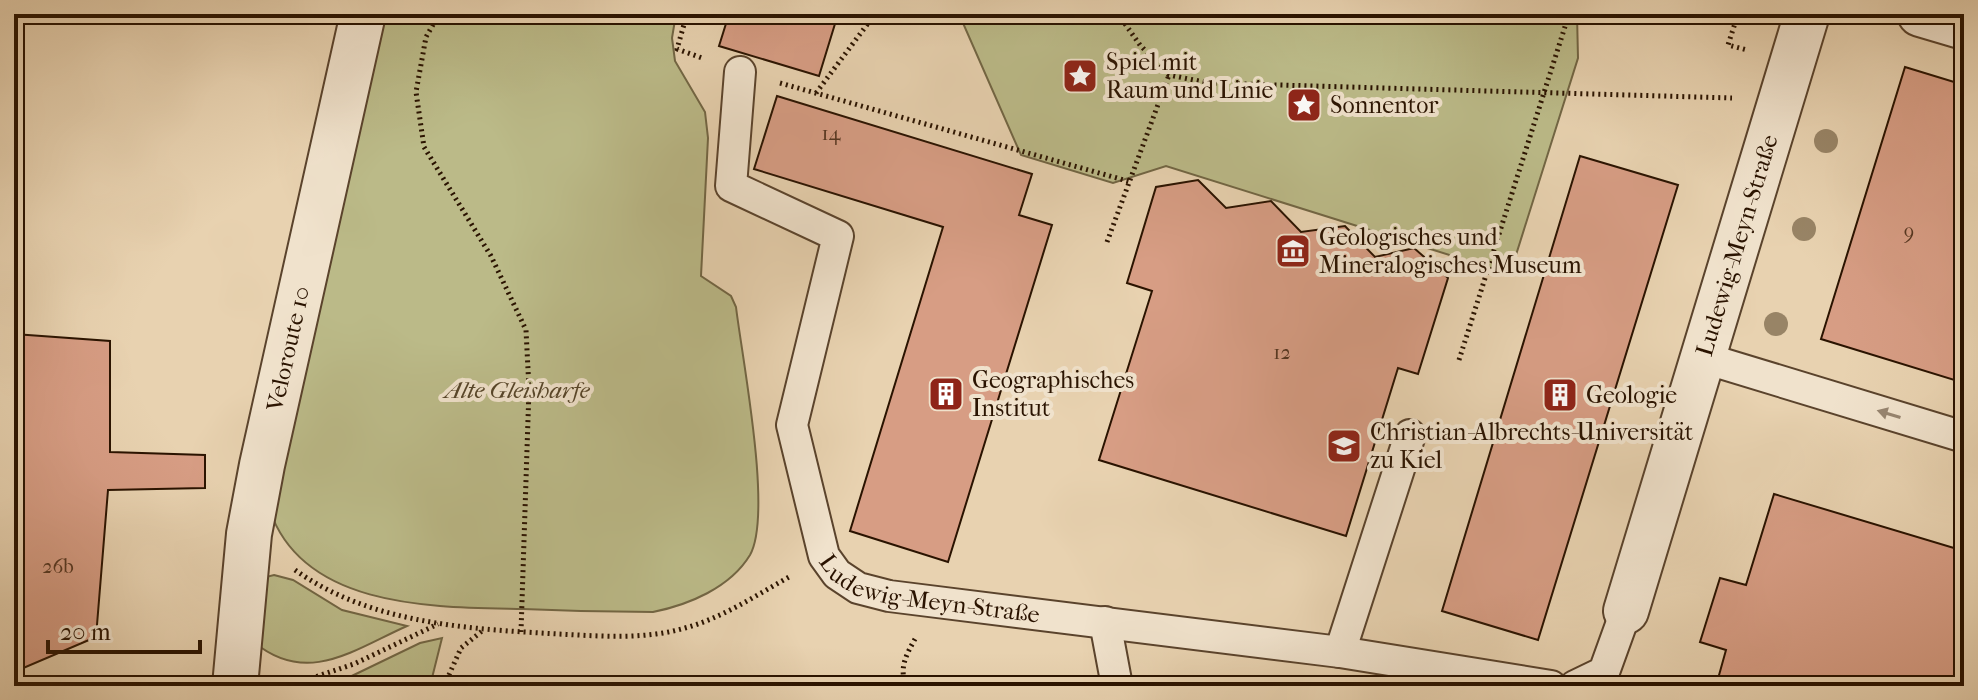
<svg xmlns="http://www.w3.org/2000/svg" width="1978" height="700" viewBox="0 0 1978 700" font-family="'IM FELL French Canon',serif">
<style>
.green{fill:#bbba88;stroke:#726644;stroke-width:2}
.building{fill:#d79d84;stroke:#2a1300;stroke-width:2}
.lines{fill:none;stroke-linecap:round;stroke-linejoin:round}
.lane-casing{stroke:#5a432c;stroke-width:34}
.street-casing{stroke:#5a432c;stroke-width:48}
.path{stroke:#2a1300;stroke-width:5;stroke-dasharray:2 4;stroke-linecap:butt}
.lane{stroke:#f0e2cc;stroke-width:30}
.street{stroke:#f0e2cc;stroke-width:44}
.tree{fill:#988466}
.oneway{fill:#978570}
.labels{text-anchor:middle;stroke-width:8;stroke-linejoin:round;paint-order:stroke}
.number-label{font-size:20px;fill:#553621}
.poi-label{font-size:24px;fill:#2a1300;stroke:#f0e2cc;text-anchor:start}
.street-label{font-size:24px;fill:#2a1300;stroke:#f0e2cc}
.park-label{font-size:24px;font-style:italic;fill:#564529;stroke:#f0e2cc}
</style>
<rect width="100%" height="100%" fill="#e8d2b0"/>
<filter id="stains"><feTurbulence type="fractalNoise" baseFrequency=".0025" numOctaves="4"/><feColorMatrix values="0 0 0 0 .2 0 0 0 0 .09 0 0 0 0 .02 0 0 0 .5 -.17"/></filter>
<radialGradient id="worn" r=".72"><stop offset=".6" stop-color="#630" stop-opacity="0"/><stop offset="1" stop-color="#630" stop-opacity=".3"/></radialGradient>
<g class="green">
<path d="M374,14h302l-4,24 3,23 30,51 3,26 -7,138 30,20 5,11c6,51 37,207 14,248 -20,33 -62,50 -97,57 -44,0 -87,-1 -130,-3 -86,-2 -218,1 -253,-98z"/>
<polygon points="959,14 1577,14 1578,58 1510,274 1166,166 1113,183 1021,155"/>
<path d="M274,575l19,5 49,30 65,16c-52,23 -99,60 -152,17l11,-66z"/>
<polygon points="442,638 430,686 331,686 420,643"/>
</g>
<g class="building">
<polygon points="729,14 838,14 819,76 719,46"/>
<polygon points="1905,67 1964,85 1964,383 1821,339"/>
<polygon points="777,96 1032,174 1019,215 1052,225 948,562 850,531 943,227 754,169"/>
<polygon points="1580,156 1678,185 1538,640 1442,611"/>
<polygon points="1198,180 1226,208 1271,201 1301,232 1345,226 1375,257 1414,248 1448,278 1418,374 1398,368 1346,536 1099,460 1152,291 1127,283 1156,187"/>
<polygon points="14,334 110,341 110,452 205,455 205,488 108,490 96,637 14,672"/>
<polygon points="1774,494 1964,551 1964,686 1716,686 1726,650 1700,642 1720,578 1746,585"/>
</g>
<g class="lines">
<defs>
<g id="lane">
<path id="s1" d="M740,72l-9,114 107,50 -46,189 32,131 13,18 21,14 31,8 451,56 211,34"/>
<polyline points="1704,358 1964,437"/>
<polyline points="1105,622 1117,686"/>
<polyline points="1340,652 1410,435"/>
<polyline points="1575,686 1604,672 1626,611"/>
</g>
<g id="street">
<polyline points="1920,14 1964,27"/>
<path id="s2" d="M1626,611l181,-597"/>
<path id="s3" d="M235,686l14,-152 13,-69 101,-451"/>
</g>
</defs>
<use href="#lane" class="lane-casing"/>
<use href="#street" class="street-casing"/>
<g class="path">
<polyline points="439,14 426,37 416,92 424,147 491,256 526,330 529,389 521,632"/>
<polyline points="687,14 677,49 702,58"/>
<polyline points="1118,14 1140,45 1169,75 1209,83 1732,98"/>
<polyline points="1738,14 1728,45 1747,50"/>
<polyline points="780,83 1131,182"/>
<polyline points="816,93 875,14"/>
<polyline points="1107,242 1169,75"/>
<polyline points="1459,360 1569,14"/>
<path d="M295,570c76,54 174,59 263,64 43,2 86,6 127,-6 37,-10 70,-32 104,-51"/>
<polyline points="288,686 354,664 438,624"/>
<polyline points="444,686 461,648 482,631"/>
<path d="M906,686c-7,-18 0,-31 9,-47"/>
</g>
<use href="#lane" class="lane"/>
<use href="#street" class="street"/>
</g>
<g class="tree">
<circle cx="1826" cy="141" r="12"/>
<circle cx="1804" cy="229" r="12"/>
<circle cx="1776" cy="324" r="12"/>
</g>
<defs><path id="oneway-solid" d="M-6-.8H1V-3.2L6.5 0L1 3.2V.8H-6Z" transform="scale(2)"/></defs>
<use class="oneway" href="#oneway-solid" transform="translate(1889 414) rotate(-163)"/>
<defs>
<symbol id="sight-square" viewBox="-11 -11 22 22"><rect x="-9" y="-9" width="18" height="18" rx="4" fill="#8f2418" stroke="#f0e2cc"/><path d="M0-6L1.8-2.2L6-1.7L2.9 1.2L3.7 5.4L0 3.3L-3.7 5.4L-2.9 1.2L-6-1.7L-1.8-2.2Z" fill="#fff"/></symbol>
<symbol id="museum-square" viewBox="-11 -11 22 22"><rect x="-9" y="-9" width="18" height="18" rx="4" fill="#8f2418" stroke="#f0e2cc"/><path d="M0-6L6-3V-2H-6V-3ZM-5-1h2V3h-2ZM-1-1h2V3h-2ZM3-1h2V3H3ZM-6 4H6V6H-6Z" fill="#fff"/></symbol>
<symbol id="building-square" viewBox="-11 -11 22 22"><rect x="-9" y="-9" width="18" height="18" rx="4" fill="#8f2418" stroke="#f0e2cc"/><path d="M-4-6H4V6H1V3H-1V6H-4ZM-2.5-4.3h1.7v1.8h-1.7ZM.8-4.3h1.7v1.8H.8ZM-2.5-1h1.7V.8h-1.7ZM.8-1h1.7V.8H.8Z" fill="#fff"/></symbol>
<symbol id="university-square" viewBox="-11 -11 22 22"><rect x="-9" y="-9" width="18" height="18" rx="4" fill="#8f2418" stroke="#f0e2cc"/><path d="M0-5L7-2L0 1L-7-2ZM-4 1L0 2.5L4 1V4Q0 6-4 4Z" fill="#fff"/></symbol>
</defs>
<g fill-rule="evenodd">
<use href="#sight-square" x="1060" y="56" width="40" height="40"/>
<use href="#sight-square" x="1284" y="85" width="40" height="40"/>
<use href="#museum-square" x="1273" y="231" width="40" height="40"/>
<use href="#building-square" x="926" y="374" width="40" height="40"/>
<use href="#building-square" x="1540" y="375" width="40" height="40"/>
<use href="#university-square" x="1324" y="426" width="40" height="40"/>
</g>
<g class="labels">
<g class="number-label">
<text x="831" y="140">14</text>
<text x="1909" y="239">9</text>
<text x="1282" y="359">12</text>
<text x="58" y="573">26b</text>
</g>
<g class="poi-label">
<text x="1106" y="70">Spiel mit<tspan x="1106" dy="28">Raum und Linie</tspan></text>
<text x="1330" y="113">Sonnentor</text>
<text x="1319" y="245">Geologisches und<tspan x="1319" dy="28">Mineralogisches Museum</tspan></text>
<text x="972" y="388">Geographisches<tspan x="972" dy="28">Institut</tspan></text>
<text x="1586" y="403">Geologie</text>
<text x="1370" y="440">Christian-Albrechts-Universität<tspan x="1370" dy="28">zu Kiel</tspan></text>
</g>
<g class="street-label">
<text dy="8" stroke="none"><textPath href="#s2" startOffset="382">Ludewig-Meyn-Straße</textPath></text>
<text dy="8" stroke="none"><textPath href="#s3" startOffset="342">Veloroute 10</textPath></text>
<text dy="8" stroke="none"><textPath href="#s1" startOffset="678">Ludewig-Meyn-Straße</textPath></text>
</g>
<g class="park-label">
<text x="517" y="398">Alte Gleisharfe</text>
</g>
</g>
<rect width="1978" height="700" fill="none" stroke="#e8d2b0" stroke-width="48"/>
<rect x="16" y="16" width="1946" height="668" fill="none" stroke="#2a1300" stroke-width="4"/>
<rect x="24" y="24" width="1930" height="652" fill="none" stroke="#2a1300" stroke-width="2"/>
<path d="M48 640v12h152v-12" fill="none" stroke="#2a1300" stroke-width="4"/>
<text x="60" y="640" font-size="24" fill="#2a1300" stroke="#f0e2cc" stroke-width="6" paint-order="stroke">20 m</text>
<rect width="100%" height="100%" filter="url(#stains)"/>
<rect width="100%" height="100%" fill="url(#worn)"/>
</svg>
